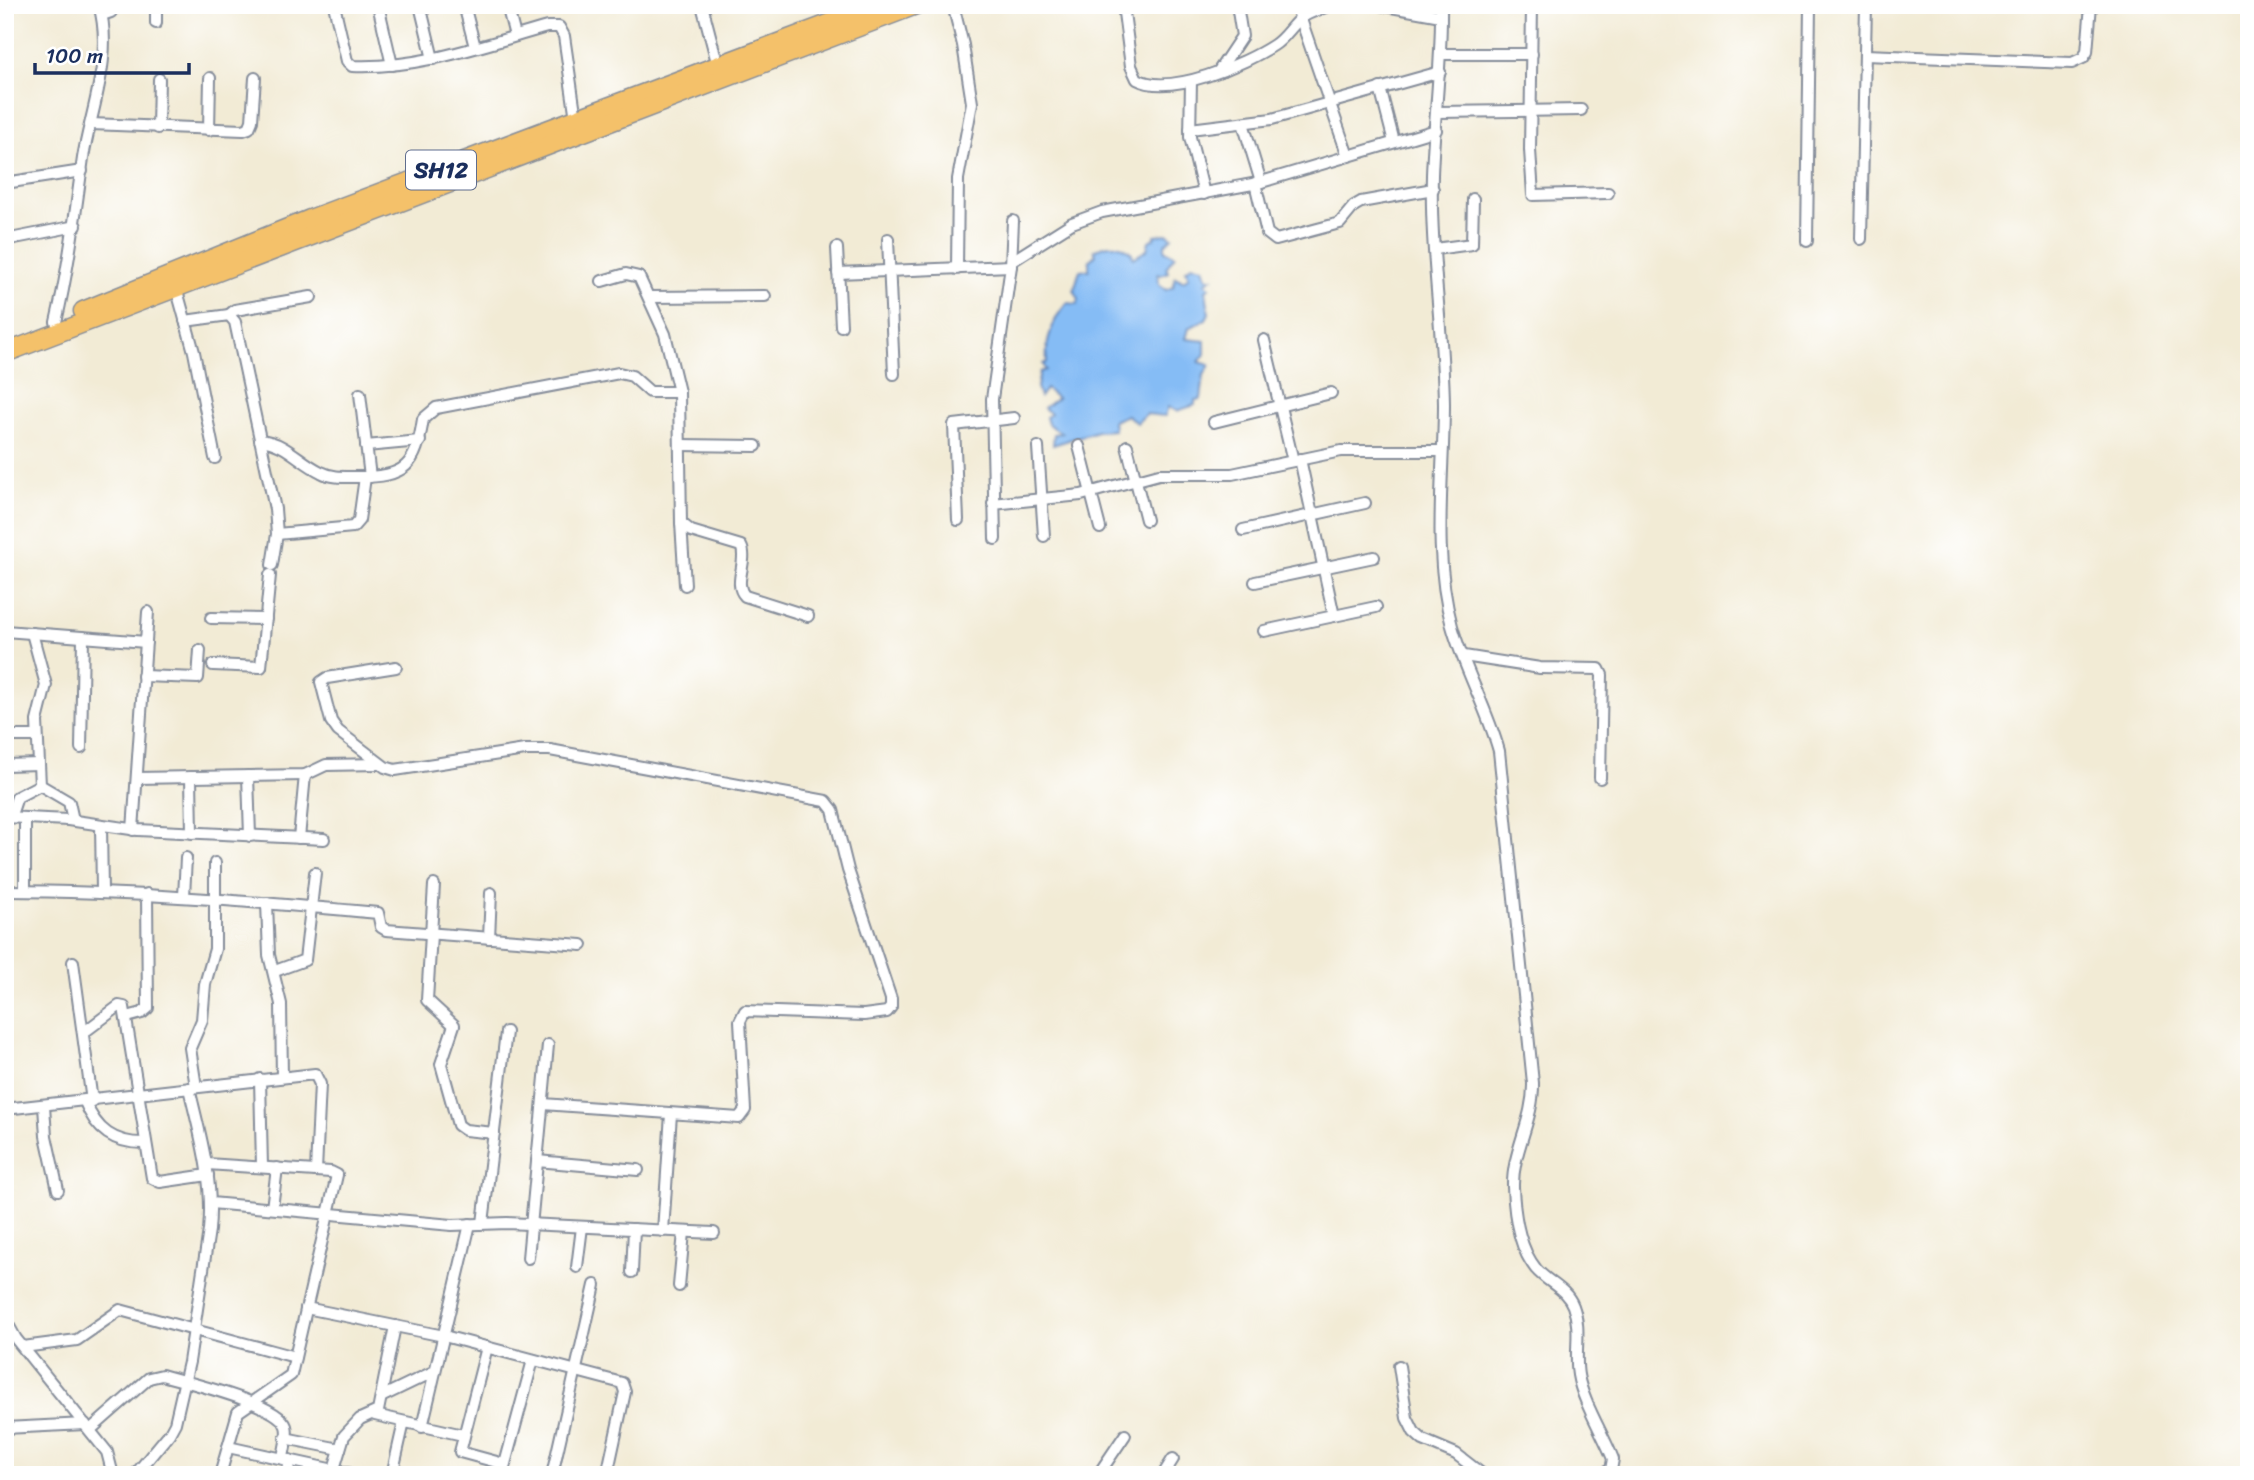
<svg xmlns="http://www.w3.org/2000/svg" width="2254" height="1480" viewBox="0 0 2254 1480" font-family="Sriracha,sans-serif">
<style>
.water{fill:#85bcf5;stroke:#5076aa;stroke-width:2}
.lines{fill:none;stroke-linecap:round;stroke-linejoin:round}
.street-casing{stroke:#868d9a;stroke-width:14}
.primary-casing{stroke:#868d9a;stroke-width:21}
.street{stroke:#fff;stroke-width:10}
.primary{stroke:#f4c16a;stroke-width:18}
.labels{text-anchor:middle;stroke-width:7;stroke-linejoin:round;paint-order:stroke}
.shield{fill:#fff;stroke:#5f6d8e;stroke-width:2}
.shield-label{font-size:23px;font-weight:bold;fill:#1b2f5e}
</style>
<rect width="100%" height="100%" fill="#fff"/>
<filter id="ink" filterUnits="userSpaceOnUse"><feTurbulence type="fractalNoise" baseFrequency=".0143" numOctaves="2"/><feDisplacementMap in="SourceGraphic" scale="14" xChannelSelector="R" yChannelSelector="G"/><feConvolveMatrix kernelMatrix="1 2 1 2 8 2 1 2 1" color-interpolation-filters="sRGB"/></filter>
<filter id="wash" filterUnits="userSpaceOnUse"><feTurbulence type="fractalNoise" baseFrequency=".00686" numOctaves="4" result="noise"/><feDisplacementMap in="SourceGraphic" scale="28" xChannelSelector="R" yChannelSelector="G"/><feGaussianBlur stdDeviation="1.57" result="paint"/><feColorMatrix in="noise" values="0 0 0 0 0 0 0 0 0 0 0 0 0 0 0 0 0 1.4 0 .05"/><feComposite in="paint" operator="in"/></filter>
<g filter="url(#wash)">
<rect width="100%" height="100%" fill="#f2ebd5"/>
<path class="water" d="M1168,234l4,3 -7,7v7l10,4 -9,13 2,4 -7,3 -3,-2 1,12 7,5 7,-3 2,-10 8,4 6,-4 -3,-7 6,-5 11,2 4,11h5l-7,5 5,4 -4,3 3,23 -3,6 -17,9 -3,11 19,2v13l-6,8 11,3 -6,10 -3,24 -6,1v5l-18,6 -9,-4 -3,9 -19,-2 -9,9 -10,-8 -14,6 1,9 -17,1 -44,14 1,-11 8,-1 -14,-9 -2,-7 5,-3 -7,-6 13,-10 -11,-9 -6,8 -3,-10 3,-15 6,-2 -3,-6 4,-2c-2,-20 6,-44 20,-59l10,1 2,-5 -5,-9 6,-20h9v-9l7,-7 -2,-4c13,-6 25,-9 38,3l1,5 14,-8 2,-9 6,-3v-3z"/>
</g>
<g filter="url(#ink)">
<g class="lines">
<defs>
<g id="street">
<path d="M334,5l13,56 5,5c67,3 131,-21 195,-39h12l5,9 12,83"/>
<polyline points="378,5 392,65"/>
<polyline points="420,5 433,59"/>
<polyline points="464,5 475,47"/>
<polyline points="507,5 515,36"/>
<polyline points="702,5 718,66"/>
<polyline points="953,5 963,45 972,103 958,179 957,269"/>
<path d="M1123,5l8,61 6,13c33,18 108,-15 137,-34 11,-7 17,-19 27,-27 8,-6 20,-9 30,-13"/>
<polyline points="1296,5 1348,156"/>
<polyline points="1380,5 1441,16"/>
<path d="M1441,5c1,57 -7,113 -9,170 -2,76 11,152 12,229 0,73 -12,150 8,222 12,43 35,82 47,125l34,332c1,37 -21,68 -20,104 1,26 6,61 23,82 12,14 30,19 37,37 9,24 1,45 5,69 4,25 25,59 35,84l-2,11 -12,5"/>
<polyline points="1532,5 1530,150 1533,195 1608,193"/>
<polyline points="102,15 111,12 114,5"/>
<polyline points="156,23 156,5"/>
<polyline points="1441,54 1532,54"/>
<polyline points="1865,55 2072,63 2083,58 2087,52 2091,5"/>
<polyline points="1220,69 1242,36 1237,5"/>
<polyline points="1191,81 1190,137 1204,194"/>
<polyline points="1380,88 1394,142"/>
<polyline points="1437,112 1581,110"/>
<polyline points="1243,123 1261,182"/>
<polyline points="91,124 243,130 249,128 252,121 255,78"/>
<polyline points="158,128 159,79"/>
<polyline points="1190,129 1272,119 1440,72"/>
<polyline points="209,130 210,78"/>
<polyline points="5,183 82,171"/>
<polyline points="1255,183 1267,233 1276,240 1340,223 1354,206 1361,202 1433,189"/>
<polyline points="888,239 894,374"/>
<polyline points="1861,239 1866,5"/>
<polyline points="5,240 76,226"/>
<polyline points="1807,241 1810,5"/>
<polyline points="837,248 841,326"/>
<polyline points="1435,249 1472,244 1473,199"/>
<polyline points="1012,261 1072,223 1102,212 1258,183 1436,130"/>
<polyline points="838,273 1011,266"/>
<path d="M602,281l24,-7 13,3 26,57 14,58 2,131 10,8 50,15c8,15 -9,37 4,50l63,20"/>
<polyline points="176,287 194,352 215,458"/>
<polyline points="649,297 765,296"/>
<polyline points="229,315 235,310 311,297"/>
<polyline points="185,321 229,315 235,322 275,509 277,534 272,565"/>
<path d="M56,322c13,-55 19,-108 27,-164 8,-49 31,-103 16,-153"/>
<polyline points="1264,340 1293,461"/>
<polyline points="360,394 370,477"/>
<polyline points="1214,422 1331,393"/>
<path d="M260,440c27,3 38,21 61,32 11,6 24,5 37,5 48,0 58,-11 65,-58l13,-11 183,-35 13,3 18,16h29"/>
<polyline points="680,445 756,446"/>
<polyline points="366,446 420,441"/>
<polyline points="1079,446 1100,528"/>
<polyline points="1127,446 1146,520"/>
<polyline points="1038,447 1044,536"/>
<polyline points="1300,459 1334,616"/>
<polyline points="993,504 1081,495 1159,474 1232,474 1341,451 1442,451"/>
<polyline points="958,520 954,425 1014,418"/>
<polyline points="681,523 685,585"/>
<polyline points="1243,530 1365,503"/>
<polyline points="277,534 353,527 359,520 365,477"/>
<polyline points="995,539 992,399 1011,266 1013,221"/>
<polyline points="1255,582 1374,557"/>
<polyline points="211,618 266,619"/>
<polyline points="5,631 146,642"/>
<polyline points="1264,631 1376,607"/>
<polyline points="32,633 46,685 37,721 40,785 69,802 73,820"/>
<polyline points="1464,656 1540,668 1599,669 1602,675 1600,778"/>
<polyline points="213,665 261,667 270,575"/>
<polyline points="396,667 327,678 321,682 331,721 338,731 385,767 395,770 525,750 550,750 826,801 833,810 848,870 891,999 891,1007 887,1012 864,1015 745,1011 740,1021 745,1110 739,1118 543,1104"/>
<polyline points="143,676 198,678 200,650"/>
<polyline points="5,736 36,736"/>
<polyline points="81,748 83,637"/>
<polyline points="5,765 39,764"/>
<polyline points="248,776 250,836"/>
<polyline points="191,777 192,833"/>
<polyline points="137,778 305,775 326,765 380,764"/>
<polyline points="5,817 68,820 138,830 324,839"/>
<polyline points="10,818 17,797 40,785"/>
<polyline points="25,818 25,891"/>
<polyline points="101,825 102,891"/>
<polyline points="133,830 148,612"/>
<polyline points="299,838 305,775"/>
<polyline points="434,885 427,1000 454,1025 441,1064 458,1125 465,1130 494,1133"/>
<path d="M5,891c125,0 249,11 373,22l3,14 5,3 196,15"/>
<polyline points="184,896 186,858"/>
<polyline points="267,903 269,955 281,1004 282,1077"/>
<polyline points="489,938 491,893"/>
<polyline points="73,962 92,1101"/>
<polyline points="275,971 305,960 315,873"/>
<polyline points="127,1017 142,1013 148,1008 147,894"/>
<polyline points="83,1033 119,1006 124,1007 152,1178 160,1182 208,1175"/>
<polyline points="260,1079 262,1167"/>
<polyline points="196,1087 190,1048 202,1020 205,984 215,949 215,863"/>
<path d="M85,1102c11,28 29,42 61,41"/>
<polyline points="44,1106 46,1136 58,1190"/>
<polyline points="5,1109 315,1074 320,1084 316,1171"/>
<polyline points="537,1161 638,1170"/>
<polyline points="207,1164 331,1172 337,1175 291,1375 238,1412 220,1475"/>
<polyline points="211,1203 452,1225 507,1223 714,1233"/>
<polyline points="272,1208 277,1168"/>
<polyline points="483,1223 506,1032"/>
<polyline points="663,1231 671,1114"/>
<polyline points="528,1258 548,1045"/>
<polyline points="577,1267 582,1227"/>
<polyline points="632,1272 634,1229"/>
<polyline points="679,1286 684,1232"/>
<polyline points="306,1308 444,1336 622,1383 625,1392 607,1475"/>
<polyline points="5,1319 16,1339 107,1452 113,1475"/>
<polyline points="23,1347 77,1340 120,1310 295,1357"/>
<polyline points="487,1347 460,1452 504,1464"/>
<polyline points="1399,1366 1407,1418 1414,1432 1423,1440 1456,1454 1483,1475"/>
<polyline points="383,1396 435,1371"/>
<polyline points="375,1415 463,1435"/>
<polyline points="422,1427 470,1224"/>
<polyline points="5,1428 85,1424"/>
<path d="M90,1430l59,-52 13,-3c23,7 116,28 124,51 3,9 -2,23 -3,32"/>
<polyline points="285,1438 340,1449"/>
<polyline points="228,1447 357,1475"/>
<polyline points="334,1469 344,1436 360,1419 378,1411 395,1326"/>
<path d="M135,1475l34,-41 6,-11 14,-61 20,-132c5,-49 -9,-95 -20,-142"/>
<polyline points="287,1475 290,1460"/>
<polyline points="392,1475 404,1422"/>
<polyline points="502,1475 533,1360"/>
<polyline points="552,1475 595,1285"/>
<polyline points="1098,1475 1125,1435"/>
<polyline points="1163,1475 1173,1459"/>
</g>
<g id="primary">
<polyline points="83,311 310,219 879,5"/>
<polyline points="5,353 916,5"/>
</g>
</defs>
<use href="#street" class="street-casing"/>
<use href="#primary" class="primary-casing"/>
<use href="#street" class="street"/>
<use href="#primary" class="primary"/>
</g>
</g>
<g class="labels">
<rect class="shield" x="406" y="150.5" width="70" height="39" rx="5"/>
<g class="shield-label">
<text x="441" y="178">SH12</text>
</g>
</g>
<rect width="2254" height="1480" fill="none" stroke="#fff" stroke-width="28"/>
<path d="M35 63v10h154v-10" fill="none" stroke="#1b2f5e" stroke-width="3.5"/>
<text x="46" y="63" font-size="21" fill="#1b2f5e" stroke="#ffffff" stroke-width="5" paint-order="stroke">100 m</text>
</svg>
